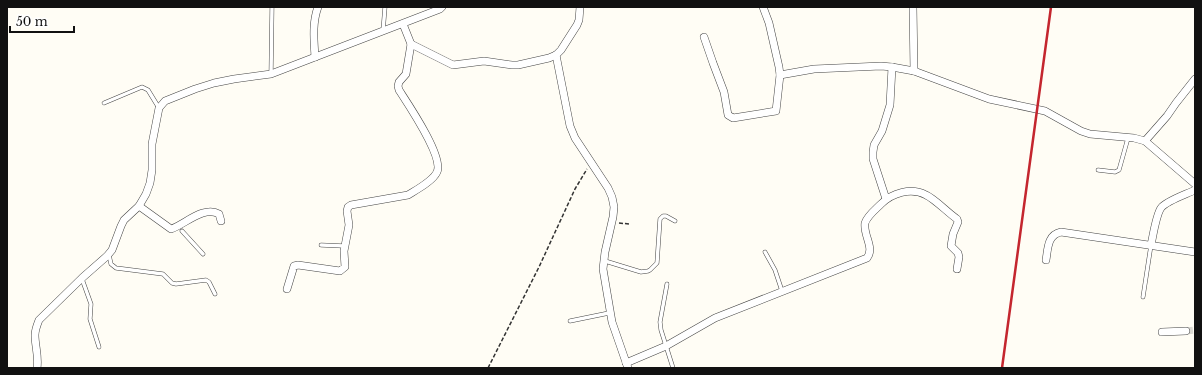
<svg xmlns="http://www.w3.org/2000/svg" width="1202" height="375" viewBox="0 0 1202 375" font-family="'Libre Baskerville',serif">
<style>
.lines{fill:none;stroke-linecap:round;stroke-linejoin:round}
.street-tunnel{stroke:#dbdad3;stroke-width:7;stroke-dasharray:7 3.5;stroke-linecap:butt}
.lane-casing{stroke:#444;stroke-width:4.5}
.street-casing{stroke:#444;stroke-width:8}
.path{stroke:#333;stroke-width:1.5;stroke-dasharray:4 2;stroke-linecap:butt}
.lane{stroke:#fff;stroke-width:3.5}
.street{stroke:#fff;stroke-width:7}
.rail{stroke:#c4262e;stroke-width:2.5}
</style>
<rect width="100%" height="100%" fill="#fffdf5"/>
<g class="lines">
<polyline class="street-tunnel" points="1186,331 1195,330"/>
<defs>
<g id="lane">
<polyline points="383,31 385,7"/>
<polyline points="271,74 272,7"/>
<polyline points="104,103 142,87 148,90 159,108"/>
<polyline points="1098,170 1115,172 1119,170 1128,138"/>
<polyline points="182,231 203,254"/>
<polyline points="321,245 344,246"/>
<polyline points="765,252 775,270 782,291"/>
<polyline points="109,255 111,264 116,268 163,274 172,283 176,284 206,280 209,282 215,294"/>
<polyline points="605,261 641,272 648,271 650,270 657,263 660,219 663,216 666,216 675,221"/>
<polyline points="82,279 91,304 90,319 99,347"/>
<polyline points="667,284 660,322 661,330 673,368"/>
<polyline points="1143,297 1151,245"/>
<polyline points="570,321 609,313"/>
</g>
<g id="street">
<polyline points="913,7 914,71"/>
<polyline points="704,37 713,63 724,92 728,115 733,118 776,111 780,75 779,67 769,23 763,7"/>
<polyline points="411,44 453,65 484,61 512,65 518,65 549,58 556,55 561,50 577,25 579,20 580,7"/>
<polyline points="556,55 570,126 575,138 608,188 612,197 614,207 613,217 605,252 603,269 612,322 628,368"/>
<path d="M315,57c-1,-16 -3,-34 3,-50"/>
<polyline points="780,75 814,69 881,66 892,67 914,71 989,99 1045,111 1081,131 1090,134 1134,138 1145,141 1195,184"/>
<polyline points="1145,141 1167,116 1176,103 1195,79"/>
<polyline points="886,199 873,159 873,152 874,145 882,131 890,105 892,67"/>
<path d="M139,206l32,23c13,-4 33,-24 48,-15l2,7"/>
<path d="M1151,245c2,-9 5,-30 10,-37 5,-7 26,-14 34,-18"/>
<path d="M1046,260c2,-11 1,-25 15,-28l134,20"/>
<path d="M287,289l7,-23 4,-1 42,6 5,-4 -1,-16 5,-26 -2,-14 1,-4 3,-2 57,-10c8,-5 25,-14 29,-23 7,-15 -29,-68 -38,-82l-1,-4 1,-4 7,-8 5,-30 -8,-20"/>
<polyline points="1162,332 1186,331"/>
<path d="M626,363l40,-17 49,-28 152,-60c8,-10 -4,-23 -2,-35 2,-7 11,-14 16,-19 11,-11 30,-17 45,-9 9,4 22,18 31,24l1,3 -5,12 -2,12 7,7 1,4 -2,12"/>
<path d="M37,368c2,-11 -2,-22 -2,-33 0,-5 2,-10 4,-15l43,-42 25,-22 5,-6 9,-24 3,-6 15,-14 7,-12 4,-11 2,-13v-26l7,-36 6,-7 30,-12 19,-6 20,-4 37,-5 169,-65 2,-2"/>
</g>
</defs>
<use href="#lane" class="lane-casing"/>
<use href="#street" class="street-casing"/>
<g class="path">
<polyline points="619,223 629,224"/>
<polyline points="488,368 539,267 575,189 587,169"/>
</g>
<use href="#lane" class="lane"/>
<use href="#street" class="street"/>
<polyline class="rail" points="1002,368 1051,7"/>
</g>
<rect width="1202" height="375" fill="none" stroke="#111111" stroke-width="16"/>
<path d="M10 26v6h64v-6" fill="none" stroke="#111111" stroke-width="2"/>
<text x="16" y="26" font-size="12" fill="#111111" stroke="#ffffff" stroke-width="3" paint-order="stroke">50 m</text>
</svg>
